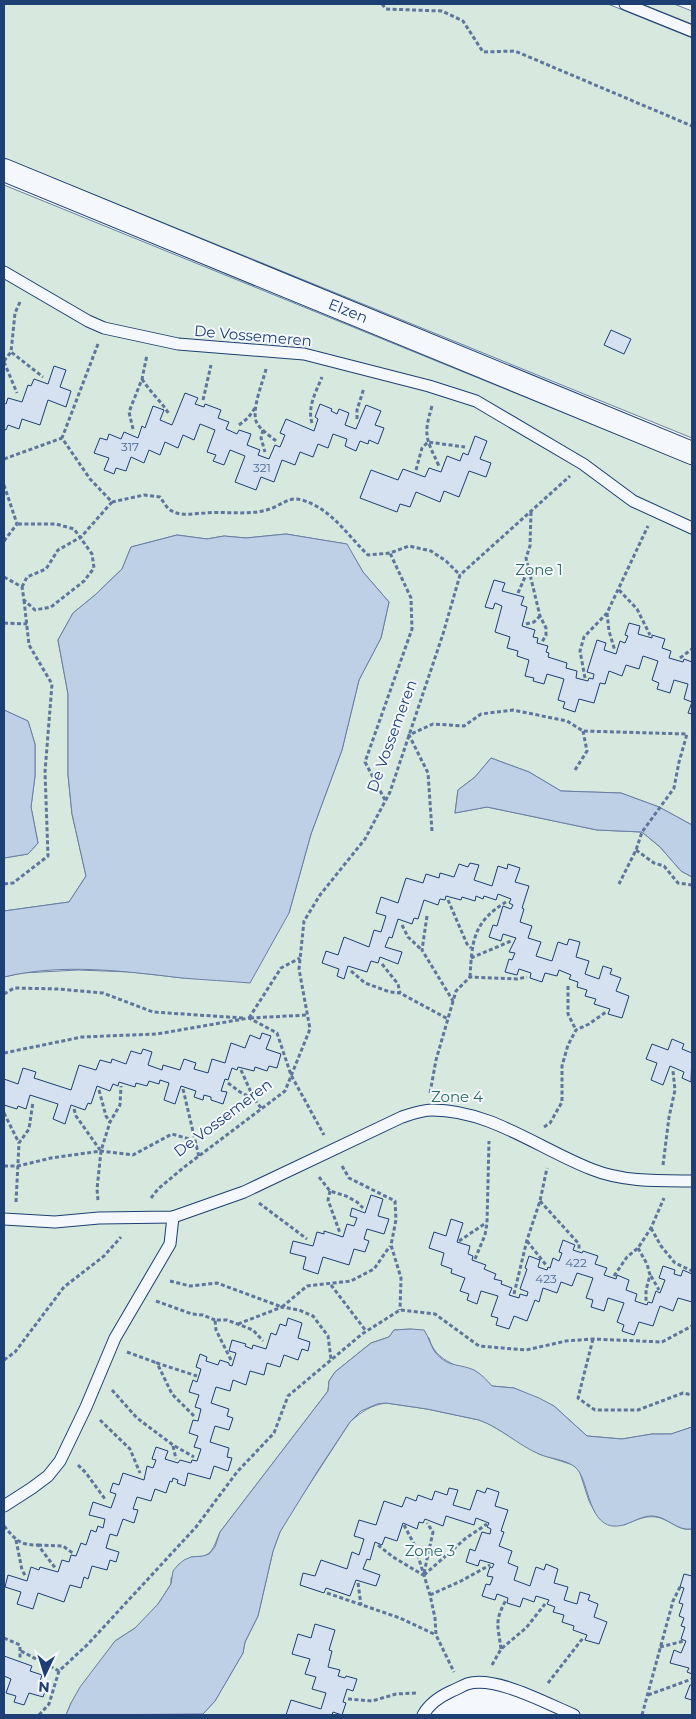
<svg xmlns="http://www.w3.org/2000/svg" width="696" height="1719" viewBox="0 0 696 1719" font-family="Montserrat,sans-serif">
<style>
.green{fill:#d7e8df;stroke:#687fa3}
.water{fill:#bed0e5;stroke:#687fa3}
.building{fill:#d5e0f0;stroke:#1d3f73}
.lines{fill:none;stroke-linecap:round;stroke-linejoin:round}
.service-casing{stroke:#1d3f73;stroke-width:13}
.minor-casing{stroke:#1d3f73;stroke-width:24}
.path{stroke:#5e769c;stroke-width:3;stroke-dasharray:4 2.5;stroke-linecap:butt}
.service{stroke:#f4f7fb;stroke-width:11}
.minor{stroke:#f4f7fb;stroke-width:22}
.labels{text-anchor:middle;stroke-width:4;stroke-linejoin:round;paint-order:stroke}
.number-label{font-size:12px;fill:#4b6792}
.street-label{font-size:15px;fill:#1d3f73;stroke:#f4f7fb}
.park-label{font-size:15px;fill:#2c6c60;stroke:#f4f7fb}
</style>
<rect width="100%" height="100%" fill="#f4f7fb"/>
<g class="green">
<polygon points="4,4 608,4 692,38 692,438 4,158"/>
<polygon points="642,4 674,4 692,11 692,24"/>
<path d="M4,185l688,280v360l-33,-18 -38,-14 -60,-2 -32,-19 -38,-14 -16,19 -17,13 -3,23 32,-6 110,23 45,2 18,15 21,24 11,6v550l-21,7h-19l-30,5 -35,-3 -33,-30 -40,-18 -22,-2c-19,-21 -55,-17 -63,-48l-18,-9 -17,1 -5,7 -18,6 -36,29 -6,9 -1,10 -108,141c-7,16 -8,27 -29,25l-20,21v6l-13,20 -12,14 -11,10 -20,13 -44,62 -5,12h-62v-738l18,-4 56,-3 53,2 53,6 105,-65 22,-79 31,-84 17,-70 22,-42 8,-36 -26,-30 -17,-28 -60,-10 -40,4 -22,-2 -17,3 -30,-4 -46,12 -9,22 -27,26 -22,18 -15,27 10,54v81l4,39 14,62 -17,26 -65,9v-53l24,-4 10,-11 -7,-36 4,-31v-32l-7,-23 -24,-11z"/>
<path d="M386,1403l41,6 52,11 10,4 50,30 34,11 6,5 10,31 7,13 28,11c12,-5 25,-12 39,-6 10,4 17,12 29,10v186h-118l-75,-31h-32l-44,31h-221l13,-14 28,-48 2,-11 13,-26 15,-65 7,-19 7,-13 63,-97c11,-10 21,-17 36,-19z"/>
</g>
<g class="water">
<path d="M286,534l61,10 16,28 26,30 -8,36 -22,42 -17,70 -31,84 -22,79 -39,70c-22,-2 -45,-3 -68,-5 -59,-7 -120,-15 -178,-1v-66l65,-9 17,-26 -14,-62 -4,-39v-81l-10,-54 15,-27 22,-18 27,-26 9,-22 46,-12 30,4 17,-3 22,2z"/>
<polygon points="4,710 28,721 35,744 35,776 31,807 38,843 28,854 4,858"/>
<polygon points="491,758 529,772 561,791 621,793 659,807 692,825 692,877 681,871 660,847 642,832 597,830 487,807 455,813 458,790 475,777"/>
<path d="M411,1329l13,1c5,7 6,15 11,22 13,16 23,11 39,18 7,4 13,10 18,16l22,2 25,10 15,8 33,30 35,3 30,-5h19l21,-7v102c-16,2 -24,-12 -39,-13 -14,-1 -26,12 -41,10 -25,-4 -23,-48 -37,-59 -10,-8 -25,-8 -36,-13 -21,-9 -38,-26 -60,-34l-52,-11 -41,-6 -9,1 -16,7 -11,11 -33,50 -37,60 -7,19 -15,65 -13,26 -2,11 -28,48 -12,13 -137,1 5,-12 9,-16 35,-46 20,-13 23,-24 13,-20 2,-13 5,-6 6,-5 7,-3 12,-1 6,-2 6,-7 5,-15 108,-141 1,-10 6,-9 36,-29 18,-6 5,-7z"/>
</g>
<g class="building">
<polygon points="611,330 631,339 624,354 604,345"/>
<polygon points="54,366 66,370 60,387 71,391 66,407 48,400 40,425 22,419 19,429 8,425 6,430 4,429 4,403 6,404 8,398 22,402 28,385 31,386 34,379 48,384"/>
<polygon points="185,393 198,398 195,404 204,407 205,404 221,410 218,418 229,422 226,429 237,434 239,430 251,434 247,445 260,450 258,455 269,459 275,445 280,447 285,435 280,433 286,419 314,431 318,419 315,417 320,404 332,409 331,411 337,414 339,409 349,413 345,425 356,429 366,405 381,411 375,425 384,428 378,444 369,440 368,444 360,441 356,451 345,446 347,439 333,434 328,448 318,444 313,457 300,452 295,465 282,460 274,482 261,477 256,490 235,482 245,456 230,450 224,465 213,461 216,455 207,452 215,430 200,424 194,440 183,435 178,448 165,442 160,455 149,450 144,463 131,457 126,471 116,468 114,474 104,470 109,458 94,453 100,438 107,440 109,434 121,439 124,432 138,438 142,426 145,428 153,406 164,410 160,420 172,425"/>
<polygon points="475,436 487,441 480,459 491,463 486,477 469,471 459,497 444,491 440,502 416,492 410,507 400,504 397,512 360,498 371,470 398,480 403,469 425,477 429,468 441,472 447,456 460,461 463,453 468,455"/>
<polygon points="494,580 505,583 502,591 524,597 521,605 527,607 522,626 535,630 533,637 538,638 537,643 548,646 546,652 549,653 548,657 567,663 566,668 577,671 576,678 588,681 589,678 593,679 594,674 587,672 597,640 606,643 604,650 616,654 620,641 625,643 628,636 625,635 629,623 640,626 638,634 652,638 652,635 665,639 662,648 671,651 669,658 683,662 684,659 692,662 692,714 688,713 692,702 684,699 688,684 674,680 670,693 657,689 659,683 652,680 658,661 643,656 639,669 626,665 622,676 609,671 605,684 600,683 594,703 579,699 575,712 563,708 565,702 558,700 564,679 547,674 544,684 533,681 534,678 525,676 529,660 517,656 518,651 507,648 510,637 495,632 502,606 495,603 493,609 485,607"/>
<polygon points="470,863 479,865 474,880 492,886 498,866 507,869 508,864 520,868 515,882 529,886 522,908 524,909 520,922 532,926 528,938 541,942 536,956 552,961 558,942 567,945 569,939 580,942 576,957 589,961 585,974 599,979 603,966 612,969 610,974 621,978 616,991 629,996 622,1018 608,1014 610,1009 594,1004 596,999 585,996 587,990 577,987 578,982 569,979 571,975 559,970 557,976 545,973 542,982 530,978 531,973 519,969 517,975 505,972 509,959 512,960 515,953 509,952 516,938 503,934 501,941 489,937 493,925 497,926 503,906 511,909 513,905 509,903 511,899 498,894 496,900 484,896 483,899 476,896 475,901 462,897 461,900 446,896 445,900 440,899 438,905 424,900 418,919 414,918 412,924 398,919 392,938 389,937 385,947 402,952 398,964 380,957 378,963 371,961 367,972 348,966 344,979 337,976 339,969 322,963 326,951 338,955 344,937 369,947 374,930 381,932 386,916 376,913 381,897 398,903 406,878 423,883 426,874 439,878 440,873 454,877 459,864 468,867"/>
<polygon points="262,1033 271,1036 266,1049 281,1054 277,1068 269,1066 267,1071 255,1067 254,1071 238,1067 237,1070 232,1068 228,1080 225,1079 221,1091 227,1092 223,1104 211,1100 211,1097 204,1095 203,1100 194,1097 196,1091 181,1086 175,1104 164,1100 169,1083 160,1080 159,1084 149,1081 147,1086 136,1083 135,1087 119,1082 118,1086 113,1084 110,1091 97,1086 91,1104 88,1103 85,1110 71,1105 65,1124 53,1119 58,1104 30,1095 26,1109 18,1106 17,1109 4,1105 4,1079 18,1084 23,1068 36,1072 34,1078 71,1090 79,1065 96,1070 100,1060 111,1063 112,1059 126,1064 131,1051 141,1054 143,1049 152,1052 148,1065 162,1070 163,1065 180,1070 184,1059 196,1063 194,1069 208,1073 212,1059 225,1063 231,1043 245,1048 250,1035 260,1039"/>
<polygon points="672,1039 684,1044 682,1049 692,1053 691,1082 682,1078 684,1072 670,1066 663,1085 651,1080 657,1063 646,1059 652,1044 668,1050"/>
<polygon points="371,1195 383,1199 378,1216 389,1219 384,1234 367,1229 364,1239 369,1241 365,1252 354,1249 349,1265 323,1257 318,1274 303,1269 306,1257 290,1253 293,1241 313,1246 317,1232 324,1234 324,1231 343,1237 347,1224 354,1226 357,1218 350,1216 352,1208 365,1213"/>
<polygon points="451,1219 463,1223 457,1242 470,1246 468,1254 473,1256 472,1260 486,1265 484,1269 496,1274 494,1279 502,1281 501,1284 512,1288 509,1295 519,1298 520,1294 527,1296 528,1292 520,1289 527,1269 525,1268 529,1256 540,1260 538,1267 547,1270 548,1267 550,1268 553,1258 559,1261 562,1253 559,1252 563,1240 575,1245 573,1250 582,1253 583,1251 598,1256 595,1264 607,1268 604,1275 616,1279 617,1275 629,1280 626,1290 637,1294 635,1301 647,1305 648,1302 652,1303 656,1291 660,1293 665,1280 659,1278 663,1266 675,1270 674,1274 681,1276 683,1270 692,1274 692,1302 678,1298 673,1311 660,1306 653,1326 639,1322 634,1335 622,1331 624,1325 617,1322 624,1303 608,1298 604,1311 591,1307 593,1300 586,1298 593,1278 577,1273 572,1286 561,1282 557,1293 543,1288 539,1302 535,1300 527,1321 514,1316 509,1329 496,1325 498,1318 491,1316 498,1296 481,1291 477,1304 467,1300 469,1294 460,1291 465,1278 451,1273 452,1269 441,1265 444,1253 429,1248 434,1232 446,1236"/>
<polygon points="288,1318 302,1323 298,1338 310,1342 308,1351 302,1349 298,1360 284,1355 280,1367 267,1363 264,1375 250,1371 246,1385 233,1380 230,1391 216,1387 211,1403 229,1409 227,1416 233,1418 229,1430 215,1426 210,1442 229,1448 227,1457 232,1458 228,1471 214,1466 210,1479 188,1473 185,1486 177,1483 178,1480 173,1478 172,1482 170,1481 166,1493 155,1489 151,1501 137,1497 133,1509 138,1510 134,1523 123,1519 117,1536 110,1534 106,1548 119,1552 116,1562 110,1560 107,1570 92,1566 88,1579 84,1577 81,1588 70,1585 64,1602 38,1593 33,1609 17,1604 21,1592 5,1587 8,1575 27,1581 31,1567 39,1570 40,1567 58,1572 62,1560 69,1562 71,1555 76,1556 81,1543 86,1545 91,1530 96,1532 98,1526 103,1528 105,1519 89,1515 93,1502 111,1508 116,1494 110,1492 113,1483 119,1485 123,1473 144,1480 147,1466 153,1468 156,1460 152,1459 156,1447 168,1451 165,1459 178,1463 180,1460 191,1463 192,1460 197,1461 201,1449 194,1447 198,1436 189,1433 193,1420 198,1421 201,1409 195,1407 199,1395 189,1392 193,1380 197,1382 201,1369 196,1367 200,1354 207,1357 206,1361 218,1365 220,1360 229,1363 229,1365 232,1366 236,1353 229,1351 232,1340 246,1344 245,1346 252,1349 253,1345 266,1349 271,1333 276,1335 280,1324 286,1326"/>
<polygon points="449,1488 458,1490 453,1505 470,1510 477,1490 485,1493 487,1488 499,1492 495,1506 508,1510 501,1531 504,1532 499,1546 512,1551 508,1563 518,1567 514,1580 530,1586 536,1567 544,1570 546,1564 558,1569 554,1583 568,1587 564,1600 577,1604 580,1592 590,1595 588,1600 598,1604 594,1617 607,1622 599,1644 585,1640 587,1635 573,1630 574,1626 562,1622 564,1615 553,1612 555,1607 547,1604 549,1600 536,1596 534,1602 523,1598 520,1607 507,1603 508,1598 497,1594 495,1600 482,1596 486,1584 490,1585 493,1577 487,1576 490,1567 492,1568 494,1564 480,1560 478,1566 466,1562 470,1549 475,1551 482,1532 490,1534 491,1529 487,1527 489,1523 476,1518 474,1525 446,1516 443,1526 425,1519 423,1523 419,1522 417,1529 403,1523 397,1541 385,1537 382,1545 375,1542 370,1560 367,1559 363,1569 380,1575 376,1586 356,1580 350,1596 326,1588 324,1593 300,1585 303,1573 315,1576 321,1560 347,1569 352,1552 359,1555 364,1539 354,1536 359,1520 376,1525 384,1501 402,1507 406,1497 416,1501 418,1495 432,1500 435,1491 447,1495"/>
<polygon points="684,1574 692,1576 692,1674 687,1672 689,1668 670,1663 674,1650 681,1653 686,1641 681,1639 685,1627 681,1626 684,1618 679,1616 683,1604 679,1603 684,1588 680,1587"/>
<polygon points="315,1624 335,1630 329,1650 332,1651 328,1667 340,1670 338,1676 345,1678 346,1676 357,1679 353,1691 347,1689 343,1702 346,1703 342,1715 333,1712 332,1715 286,1715 291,1700 321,1709 326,1693 312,1689 316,1677 305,1674 310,1659 292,1654 298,1634 311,1638"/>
<polygon points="4,1656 32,1666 30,1671 42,1675 40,1681 48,1684 43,1697 29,1693 24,1705 14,1702 16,1696 6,1693 11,1679 4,1676"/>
<polygon points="690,1685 692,1685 692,1700 685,1698"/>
</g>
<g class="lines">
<defs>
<g id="service">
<polyline points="625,4 692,31"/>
<polyline points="4,272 88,321 104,328 178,344 304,354 429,386 476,401 583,464 633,501 692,528"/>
<path d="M4,1219l51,3 44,-4 74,-1 71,-25 158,-75c9,-3 20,-7 30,-7 58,0 106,38 159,59 32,13 67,12 101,12"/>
<polyline points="4,1506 32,1488 48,1476 60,1461 86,1407 115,1338 170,1244 173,1217"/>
<path d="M423,1715c6,-11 18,-19 29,-24 5,-2 10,-5 15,-7 28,-9 80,20 107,31"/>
</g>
<polyline id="minor" points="4,170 692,453"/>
</defs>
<use href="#service" class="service-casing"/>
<use href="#minor" class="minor-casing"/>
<g class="path">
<polyline points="382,4 386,9 442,11 463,21 483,52 515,51 692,126"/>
<polyline points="20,302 15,313 11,352 43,377"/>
<path d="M98,344l-36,94 28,41 22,23 32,-7 16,2c3,4 7,12 12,14 11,6 22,2 33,2 22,-2 44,3 65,-4 11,-4 20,-13 32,-9 30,9 45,35 66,55l22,-2 19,-7 22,5 15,10 14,14"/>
<polyline points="4,361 11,352"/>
<polyline points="4,362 17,393"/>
<path d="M266,369c-3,13 -14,38 -10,52 3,8 13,14 20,20"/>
<path d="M142,379c8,13 19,22 27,35"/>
<polyline points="203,400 211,365"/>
<path d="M432,406c-9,30 -6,32 7,60"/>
<polyline points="357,419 357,410 364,388"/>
<path d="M312,423c-5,-16 4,-31 10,-46"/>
<polyline points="239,425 248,418 255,408"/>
<polyline points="133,429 129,412 142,379 147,355"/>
<polyline points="263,430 261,438 265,452"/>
<polyline points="4,459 62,438"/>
<polyline points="416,470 422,448 428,442 465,447"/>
<polyline points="4,485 17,524"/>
<polyline points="531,512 530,546 526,558 540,616 546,628 546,635 542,642"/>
<polyline points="4,541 17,524"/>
<polyline points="4,577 22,587 24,600 35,610 51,607 84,581 94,568 92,554 74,529 56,524 17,524"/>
<polyline points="22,587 27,577 46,569 58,550 81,537 112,502"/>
<polyline points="619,590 637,609 650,635"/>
<polyline points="518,593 528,570"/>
<polyline points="607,613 609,631 615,651"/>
<polyline points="4,623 27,624"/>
<polyline points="526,624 534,622 540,616"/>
<polyline points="680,658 692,649"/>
<polyline points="585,678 580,651 584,637 607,613 648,526"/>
<polyline points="575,770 587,751 583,731"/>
<polyline points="385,800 365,762 412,629 411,598 390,553"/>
<polyline points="432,831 428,773 409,735 433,724 464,726 481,714 513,710 567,721 583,731 687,734 679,762 674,788 642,832 636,850 619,884"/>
<polyline points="636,850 654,863 664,866 678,883 692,885"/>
<polyline points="4,884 13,883 48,856 45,772 52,684 29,645 24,600"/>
<polyline points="448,900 467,944 471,948"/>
<polyline points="427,916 422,950 453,1001"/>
<polyline points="402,925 408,937 422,950"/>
<polyline points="471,958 511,941"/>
<polyline points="382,964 398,984 400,993"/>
<polyline points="351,971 365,983 390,992 400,993 448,1019"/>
<path d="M470,977c2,-36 3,-55 36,-75"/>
<polyline points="568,986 568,1014 576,1030"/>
<polyline points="4,994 14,988 58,989 103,993 153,1012 243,1018"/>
<polyline points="249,1018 281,968 300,958"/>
<polyline points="250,1018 308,1015"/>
<polyline points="4,1053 82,1037 157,1034 249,1018 277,1033 291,1075 324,1135"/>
<polyline points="241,1070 254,1099 262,1109"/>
<polyline points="228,1083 240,1092 254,1099"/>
<polyline points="183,1089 199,1157"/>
<polyline points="99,1090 106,1116 110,1122"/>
<polyline points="430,1093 436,1060 456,991 470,977 517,979 527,977"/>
<polyline points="74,1109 76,1116 100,1150"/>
<polyline points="4,1113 19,1143"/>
<polyline points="544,1127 550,1123 562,1102 562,1066 568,1045 576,1030 589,1024 606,1012"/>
<polyline points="663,1165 669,1117 675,1090 673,1071"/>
<polyline points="4,1166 18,1166 51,1158 101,1151 133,1155 172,1134 189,1139 197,1147"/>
<polyline points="342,1166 349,1178 395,1201 396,1220 391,1245 401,1278 400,1310"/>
<polyline points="319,1177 330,1191 346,1196 357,1202 363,1208"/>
<polyline points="330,1191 328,1200 340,1233"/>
<polyline points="151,1198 158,1189 183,1168 285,1091 310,1029 299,969 304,921 320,895 365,839 390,792 443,634 460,575 570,476"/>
<polyline points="98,1200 97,1189 101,1151 110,1122 120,1105 121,1086"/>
<polyline points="540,1201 579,1244 579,1250"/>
<polyline points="16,1202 19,1143 29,1129 33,1102"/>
<polyline points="259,1203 307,1239"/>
<polyline points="651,1228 661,1246 675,1263 692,1271"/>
<polyline points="459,1241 486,1223"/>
<polyline points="527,1241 546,1265"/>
<polyline points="638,1248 647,1264 650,1275 646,1290 646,1302"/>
<polyline points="475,1259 485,1235 487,1223 489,1141"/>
<polyline points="614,1276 627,1257 638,1248 651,1228 664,1198"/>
<polyline points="651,1276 659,1290"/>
<polyline points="170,1281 190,1286 217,1283 282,1307 307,1286 351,1281 374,1269 390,1246"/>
<polyline points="331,1285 366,1331"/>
<polyline points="514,1294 527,1240 540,1201 547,1168"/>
<polyline points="156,1301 192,1314 203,1315 215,1320"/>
<polyline points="238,1324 282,1307 299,1310 313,1316 328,1336 331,1359"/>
<polyline points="593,1339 578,1398 595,1410 638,1410 683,1393 692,1395"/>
<polyline points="127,1352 157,1363"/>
<polyline points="4,1360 15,1352 64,1287 104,1256 121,1237"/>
<polyline points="231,1360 216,1330 215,1320 227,1320 253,1330 263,1341"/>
<polyline points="112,1390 137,1418 173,1445 194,1457"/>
<polyline points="194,1416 172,1394 157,1363 197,1376"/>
<polyline points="100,1420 130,1449 140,1473"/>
<polyline points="173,1446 176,1459"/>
<polyline points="78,1465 86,1473 105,1499"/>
<polyline points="404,1525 415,1546 430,1595 435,1618 436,1635 454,1672"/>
<path d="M4,1526c12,14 15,19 34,19l18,24"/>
<polyline points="16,1540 22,1570 26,1577"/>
<polyline points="38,1545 63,1546 74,1554"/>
<polyline points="378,1545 393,1557 423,1575"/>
<polyline points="424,1573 433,1532 427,1523"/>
<polyline points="424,1575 466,1538 487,1524"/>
<polyline points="358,1583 361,1605"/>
<polyline points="327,1593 400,1618 436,1635"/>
<polyline points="430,1595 461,1581 490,1565"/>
<polyline points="4,1638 20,1645 20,1658"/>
<polyline points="660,1647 684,1641"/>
<path d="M501,1649c-3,-24 -7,-27 5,-49"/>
<polyline points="21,1651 59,1671"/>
<polyline points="492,1665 501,1649 526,1628 545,1604"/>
<polyline points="548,1683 583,1638"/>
<polyline points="648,1695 692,1679"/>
<polyline points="348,1699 372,1701 396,1694 416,1693"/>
<polyline points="39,1715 49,1704 59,1671 88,1644 196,1527 237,1472 274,1433 288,1396 362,1334 400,1310 435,1314 479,1346 526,1350 566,1341 593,1339 662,1342 692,1326"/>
<polyline points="642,1715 673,1601 680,1587"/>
</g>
<use href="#service" class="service"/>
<use href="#minor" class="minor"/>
</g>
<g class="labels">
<g class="number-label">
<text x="130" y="451">317</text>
<text x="262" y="472">321</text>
<text x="576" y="1267">422</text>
<text x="546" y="1283">423</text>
</g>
<g class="street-label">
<text transform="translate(348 311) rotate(22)" y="5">Elzen</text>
<text transform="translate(253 336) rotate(5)" y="5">De Vossemeren</text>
<text transform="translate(392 736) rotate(-70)" y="5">De Vossemeren</text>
<text transform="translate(223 1118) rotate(-37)" y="5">De Vossemeren</text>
</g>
<g class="park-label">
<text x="539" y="575">Zone 1</text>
<text x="457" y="1102">Zone 4</text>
<text x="430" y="1556">Zone 3</text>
</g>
</g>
<rect width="696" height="1719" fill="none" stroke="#1d3f73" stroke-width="10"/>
<g transform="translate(45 1674) rotate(184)" stroke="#f4f7fb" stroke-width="4" paint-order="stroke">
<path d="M0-4L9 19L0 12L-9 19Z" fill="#1d3f73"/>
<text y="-8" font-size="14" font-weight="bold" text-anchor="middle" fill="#1d3f73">N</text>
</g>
</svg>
